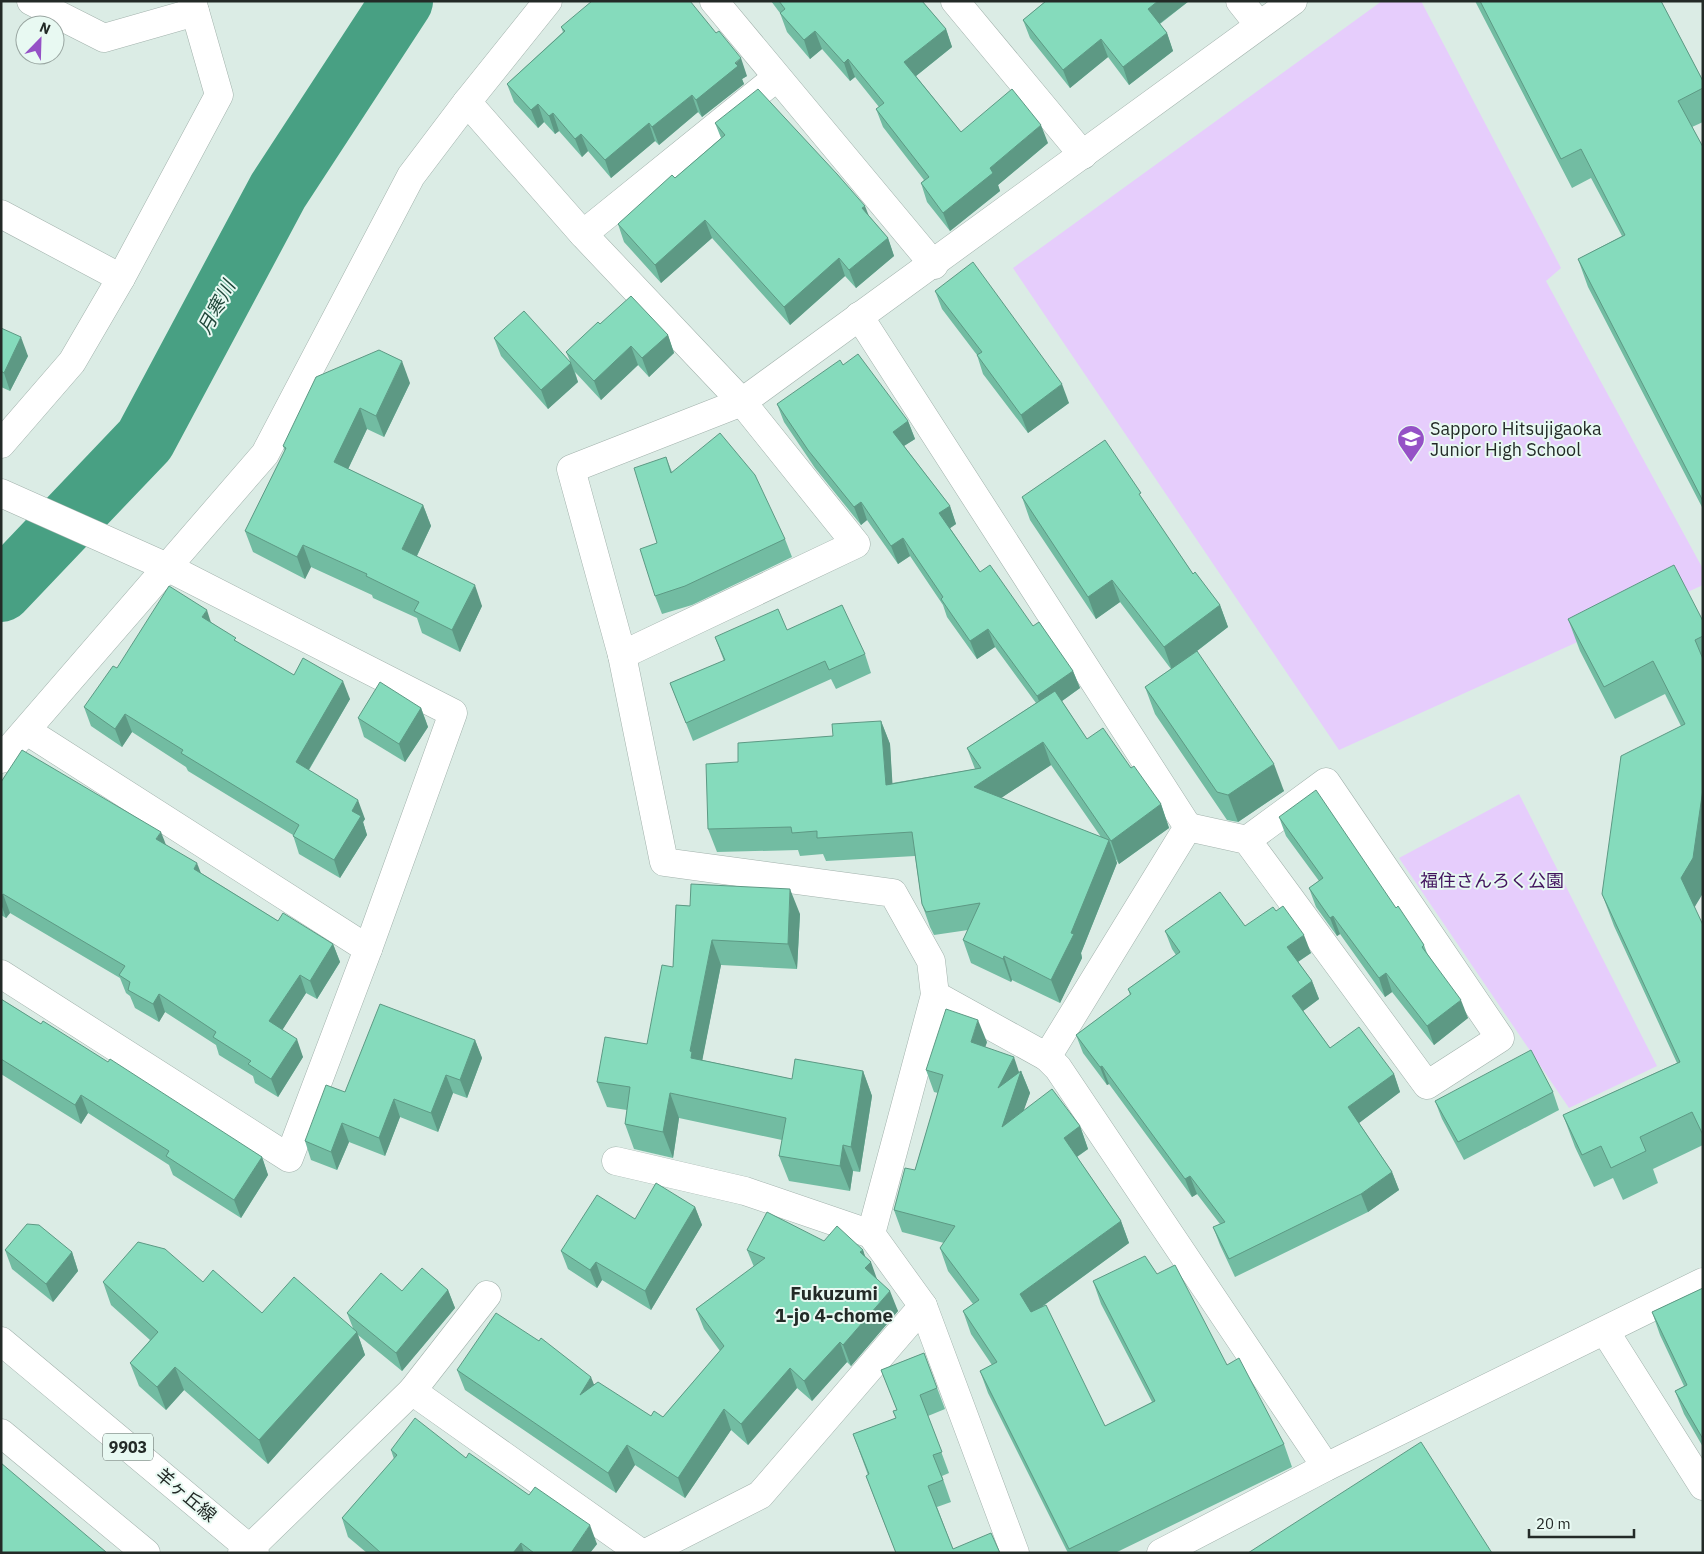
<svg xmlns="http://www.w3.org/2000/svg" width="1704" height="1554" viewBox="0 0 1704 1554" font-family="'IBM Plex Sans','Noto Sans JP',sans-serif">
<style>
.green{fill:#e6cdfc}
.lines{fill:none;stroke-linecap:round;stroke-linejoin:round}
.river{stroke:#48a083;stroke-width:62}
.minor-casing{stroke:#a2b2ac;stroke-width:29}
.primary-casing{stroke:#a2b2ac;stroke-width:29}
.minor{stroke:#fff;stroke-width:28}
.primary{stroke:#fff;stroke-width:28}
.wall{fill:#72bca2;fill-rule:evenodd}
.shaded-wall{fill:#5d9984}
.building{fill:#85dbbc;stroke:#5d9984}
.labels{text-anchor:middle;stroke-width:4;stroke-linejoin:round;paint-order:stroke}
.shield{fill:#e8f9f2;stroke:#5e6864;stroke-width:1}
.shield-label{font-size:16px;font-weight:bold;fill:#232a27}
.poi-label{font-size:18px;fill:#232a27;stroke:#e8f9f2;text-anchor:start}
.park-label{font-size:18px;fill:#42145e;stroke:#e8f9f2}
.street-label{font-size:18px;fill:#232a27;stroke:#e8f9f2}
.water-label{font-size:19px;font-style:italic;fill:#20473a;stroke:#e8f9f2}
.neighbourhood-label{font-size:19px;font-weight:bold;fill:#232a27;stroke:#e8f9f2}
</style>
<rect width="100%" height="100%" fill="#dbece5"/>
<g class="green">
<polygon points="1382,1 1421,1 1561,268 1546,281 1703,569 1703,585 1339,750 1013,268"/>
<polygon points="1519,794 1657,1066 1569,1108 1399,858"/>
</g>
<g class="lines">
<polyline class="river" points="1,591 145,440 278,191 402,1"/>
<defs>
<g id="minor">
<polyline points="31,1 104,38 195,12"/>
<polyline points="714,1 934,265"/>
<polyline points="955,1 1083,155"/>
<polyline points="1240,1 1259,25"/>
<polyline points="467,102 583,234"/>
<polyline points="1,214 121,278"/>
<polyline points="1,444 72,362 121,278 219,95 192,1"/>
<polyline points="1,493 167,567 453,713 368,949 289,1158 1,974"/>
<polyline points="622,655 856,544 742,402 583,234 776,78"/>
<polyline points="27,731 368,949"/>
<polyline points="1,759 265,454 411,176 467,102 548,1"/>
<polyline points="1188,827 1247,840 1326,782 1500,1038 1427,1085 1247,840"/>
<polyline points="935,995 931,961 893,893 664,862 622,655 571,469 742,402 1293,1"/>
<polyline points="1047,1057 1058,1068 1326,1467"/>
<polyline points="616,1161 745,1191 871,1234 935,995 1047,1057 1188,827 859,316"/>
<polyline points="871,1234 923,1306 1015,1553"/>
<polyline points="1605,1331 1703,1486"/>
<polyline points="412,1391 487,1295"/>
<polyline points="242,1553 250,1548 412,1391 641,1553"/>
<polyline points="646,1553 760,1495 923,1306"/>
<polyline points="1161,1553 1326,1467 1703,1282"/>
</g>
<g id="primary">
<polyline points="1,1341 255,1553"/>
<polyline points="1,1433 146,1553"/>
</g>
</defs>
<use href="#minor" class="minor-casing"/>
<use href="#primary" class="primary-casing"/>
<use href="#minor" class="minor"/>
<use href="#primary" class="primary"/>
</g>
<g class="wall">
<polygon points="771,1 922,1 946,29 952,47 916,76 961,132 1048,143 998,185 1000,191 950,231 927,202 921,183 924,180 883,127 876,109 879,107 855,77 850,81 822,49 810,59 787,32 780,13"/>
<polygon points="1046,1 1189,1 1160,24 1167,33 1173,51 1129,85 1108,57 1070,88 1030,38 1023,20"/>
<polygon points="1475,1 1661,1 1703,81 1703,122 1692,127 1703,147 1703,509 1588,287 1578,259 1622,236 1591,178 1572,188"/>
<polygon points="561,27 747,76 742,79 744,84 702,117 698,112 659,145 655,141 611,178 588,151 582,157 559,131 555,134 544,122 538,128 514,102 507,84 563,32"/>
<polygon points="715,123 868,215 888,238 894,256 856,288 845,276 790,325 712,238 661,283 624,242 618,224 675,178 721,138"/>
<polygon points="935,291 1069,403 1028,433 983,374 977,355 942,309"/>
<polygon points="600,324 668,335 674,353 649,377 638,365 601,400 575,372 578,382 548,409 501,356 494,338 570,361 566,352"/>
<polygon points="1,328 28,356 10,391 1,387"/>
<path d="M843,365l65,56 7,18 -11,7 46,60 6,18 -6,4 30,44 53,54 40,45 7,17 -18,13 25,38 44,29 30,36 8,24 -50,36 -4,-6 2,5 -36,90 1,5 -22,45 -48,-23 -1,2 -40,-19 -8,-23 5,-10 -34,5 -4,-8 -8,-23 -7,-48 -89,5 -3,-7 -23,2 -2,-6 -81,2 -9,-23 30,-67 95,-26 48,-15 9,23 2,39 83,-14 -8,-21 69,-45 -41,-56 -18,12 -30,-42 -4,-12 -33,-49 -12,8 -31,-44 -6,5 -46,-57 -31,-46 -7,-18zM1051,765l50,72 -100,-39z"/>
<polygon points="410,383 384,437 367,429 348,469 423,505 431,526 417,556 482,606 460,652 422,633 417,618 373,598 372,595 311,567 305,579 253,552 245,531 285,451 283,446"/>
<polygon points="666,457 672,472 785,539 792,557 692,605 662,614 655,596 657,543"/>
<polygon points="1022,497 1144,502 1193,574 1220,605 1228,627 1192,655 1284,791 1238,822 1227,820 1155,714 1145,687 1171,669 1120,602 1096,619 1030,520"/>
<polygon points="1568,619 1703,621 1703,893 1694,907 1703,925 1703,1145 1653,1169 1658,1183 1623,1200 1613,1178 1594,1187 1575,1147 1563,1115 1677,1063 1614,926 1602,894 1681,726 1665,694 1615,719 1580,651"/>
<polygon points="211,622 237,642 294,675 350,699 309,770 365,819 363,822 367,835 340,878 299,854 293,835 188,771 186,767 132,732 122,747 91,726 84,707 117,668"/>
<polygon points="787,630 865,654 871,673 836,689 831,679 693,741 670,683 724,661 715,637"/>
<polygon points="421,708 428,727 405,762 364,737 358,718"/>
<polygon points="1,782 166,845 201,873 278,921 333,944 340,962 317,999 306,993 282,1030 303,1057 278,1097 255,1083 253,1076 219,1055 216,1045 165,1012 159,1022 135,1008 130,996 126,993 120,978 10,913 6,918 1,915"/>
<polygon points="1279,817 1396,908 1424,945 1427,953 1468,1018 1434,1045 1392,992 1385,997 1340,934 1337,936 1316,907 1309,888 1319,881 1286,836"/>
<polygon points="676,905 800,914 797,969 721,965 702,1060 792,1079 863,1071 872,1096 860,1172 853,1171 850,1191 789,1181 779,1156 782,1140 679,1118 673,1158 634,1149 625,1124 627,1110 607,1107 597,1082 647,1044 673,967"/>
<polygon points="1276,911 1311,953 1298,962 1312,981 1319,999 1303,1011 1330,1048 1394,1074 1400,1092 1359,1123 1392,1172 1399,1190 1368,1212 1235,1277 1220,1245 1213,1227 1220,1224 1197,1194 1192,1197 1109,1084 1107,1085 1083,1053 1076,1035 1130,995 1128,989 1176,955 1172,949 1165,931 1245,926"/>
<polygon points="1,999 41,1024 262,1157 268,1175 241,1218 173,1175 169,1165 88,1113 81,1124 1,1074"/>
<polygon points="475,1040 482,1058 467,1098 453,1093 438,1132 400,1117 385,1156 349,1142 337,1170 311,1160 305,1141 345,1092"/>
<polygon points="987,1042 985,1047 1019,1072 1021,1071 1030,1093 1023,1111 1080,1126 1088,1149 1077,1157 1121,1221 1129,1243 1043,1306 1105,1426 1152,1402 1101,1304 1093,1281 1157,1274 1227,1365 1284,1444 1292,1467 1115,1553 1068,1553 988,1393 980,1371 992,1365 971,1334 963,1311 973,1304 948,1271 940,1248 944,1243 902,1232 894,1210 915,1170 938,1093 934,1092 926,1070"/>
<polygon points="1553,1092 1559,1110 1464,1160 1442,1119 1435,1101"/>
<polygon points="695,1207 702,1225 651,1310 602,1280 597,1288 568,1269 561,1251 635,1219"/>
<polygon points="824,1241 863,1250 865,1257 877,1279 898,1311 851,1366 847,1362 812,1401 797,1388 748,1445 731,1430 685,1498 635,1465 616,1493 465,1390 457,1370 594,1385 651,1416 663,1417 720,1351 704,1329 696,1309 754,1267 747,1250"/>
<polygon points="5,1250 72,1252 78,1271 53,1302 12,1269"/>
<polygon points="103,1282 203,1282 262,1313 353,1328 347,1313 402,1291 448,1290 455,1308 402,1371 358,1335 365,1355 268,1464 184,1390 166,1410 139,1386 130,1363 150,1340 111,1305"/>
<polygon points="1703,1288 1703,1447 1684,1414 1675,1391 1684,1386 1660,1335 1652,1312"/>
<polygon points="924,1353 945,1409 928,1416 949,1473 942,1476 951,1502 937,1507 953,1549 1000,1553 896,1553 874,1497 866,1476 868,1475 853,1434 896,1418 897,1410 881,1370"/>
<polygon points="391,1450 466,1458 597,1544 590,1553 367,1553 348,1537 342,1518 394,1459"/>
</g>
<g class="shaded-wall">
<polygon points="1158,1 1189,1 1155,27 1148,9"/>
<polygon points="946,29 952,47 911,80 904,62"/>
<polygon points="815,31 822,49 810,59 804,40"/>
<polygon points="1167,33 1173,51 1129,85 1123,67"/>
<polygon points="1101,39 1108,57 1070,88 1063,70"/>
<polygon points="741,58 747,76 742,79 744,84 702,117 696,100"/>
<polygon points="848,59 855,77 850,81 844,63"/>
<polygon points="692,95 698,112 659,145 652,127"/>
<polygon points="538,104 544,122 538,128 531,110"/>
<polygon points="553,113 559,131 555,134 549,116"/>
<polygon points="649,123 655,141 611,178 605,160"/>
<polygon points="1041,125 1048,143 998,185 1000,191 950,231 943,213 990,168"/>
<polygon points="581,134 588,151 582,157 575,139"/>
<polygon points="865,206 872,224 862,208"/>
<polygon points="705,220 712,238 661,283 655,265"/>
<polygon points="888,238 894,256 856,288 849,270"/>
<polygon points="839,258 845,276 790,325 784,307"/>
<polygon points="668,335 674,353 649,377 642,358"/>
<polygon points="21,337 28,356 10,391 4,373"/>
<polygon points="631,346 638,365 601,400 594,381"/>
<polygon points="402,361 410,383 384,437 376,416"/>
<polygon points="571,363 578,382 548,409 541,390"/>
<polygon points="1062,384 1069,403 1028,433 1021,415"/>
<polygon points="360,408 367,429 341,484 334,462"/>
<polygon points="908,421 915,439 899,449 893,432"/>
<polygon points="861,502 867,520 861,525 854,507"/>
<polygon points="423,505 431,526 410,570 402,549"/>
<polygon points="950,506 956,524 946,531 939,513"/>
<polygon points="903,538 910,556 898,564 891,546"/>
<polygon points="303,545 311,567 305,579 297,557"/>
<polygon points="1112,580 1120,602 1096,619 1088,597"/>
<polygon points="475,585 482,606 460,652 452,630"/>
<polygon points="1220,605 1228,627 1172,670 1164,647"/>
<polygon points="207,610 213,629 202,617"/>
<polygon points="988,629 995,647 977,659 970,641"/>
<polygon points="1073,671 1080,688 1044,714 1037,696"/>
<polygon points="343,681 350,699 302,781 296,762"/>
<polygon points="421,708 428,727 405,762 399,744"/>
<polygon points="125,714 132,732 122,747 115,729"/>
<polygon points="881,721 890,744 894,808 886,785"/>
<polygon points="1043,742 1051,765 983,810 974,787"/>
<polygon points="1274,764 1284,791 1238,822 1228,795"/>
<polygon points="1703,789 1703,893 1693,910 1681,878"/>
<polygon points="358,800 365,819 363,822 367,835 340,878 334,860 352,811"/>
<polygon points="1161,804 1169,828 1119,864 1111,841"/>
<polygon points="161,832 168,850 156,839"/>
<polygon points="1109,840 1117,863 1081,953 1082,958 1060,1003 1051,980"/>
<polygon points="197,863 204,881 194,869"/>
<polygon points="790,889 800,914 797,969 788,944"/>
<polygon points="3,894 10,913 6,918 1,904 1,897"/>
<polygon points="1333,916 1340,934 1337,936 1330,918"/>
<polygon points="1304,935 1311,953 1293,965 1287,947"/>
<polygon points="712,940 721,965 700,1072 691,1058 690,1051"/>
<polygon points="333,944 340,962 317,999 310,981"/>
<polygon points="1004,956 1012,980 1011,982 1003,959"/>
<polygon points="1386,973 1392,992 1385,997 1379,978"/>
<polygon points="300,975 306,993 276,1040 269,1021"/>
<polygon points="1312,981 1319,999 1299,1014 1292,996"/>
<polygon points="159,994 165,1012 159,1022 153,1004"/>
<polygon points="1461,1000 1468,1018 1434,1045 1427,1026"/>
<polygon points="978,1020 987,1042 979,1065 971,1042"/>
<polygon points="297,1039 303,1057 278,1097 271,1079"/>
<polygon points="475,1040 482,1058 467,1098 460,1080"/>
<polygon points="1014,1057 1020,1075 1021,1071 1030,1093 1010,1149 1002,1127 998,1088"/>
<polygon points="1102,1066 1109,1084 1107,1085 1100,1067"/>
<polygon points="863,1071 872,1096 860,1172 851,1147"/>
<polygon points="1394,1074 1400,1092 1355,1126 1348,1107"/>
<polygon points="446,1075 453,1093 438,1132 431,1113"/>
<polygon points="670,1093 679,1118 673,1158 663,1132"/>
<polygon points="81,1095 88,1113 81,1124 75,1105"/>
<polygon points="394,1099 400,1117 385,1156 379,1138"/>
<polygon points="342,1123 349,1142 337,1170 331,1152"/>
<polygon points="1080,1126 1088,1149 1072,1160 1064,1138"/>
<polygon points="843,1145 853,1171 850,1191 840,1166"/>
<polygon points="262,1157 268,1175 241,1218 234,1200"/>
<polygon points="1392,1172 1399,1190 1368,1212 1361,1194"/>
<polygon points="1190,1176 1197,1194 1192,1197 1185,1179"/>
<polygon points="695,1207 702,1225 651,1310 645,1291"/>
<polygon points="1121,1221 1129,1243 1029,1316 1020,1294"/>
<polygon points="863,1250 868,1265 871,1262 878,1282 873,1288 860,1252"/>
<polygon points="72,1252 78,1271 53,1302 46,1284"/>
<polygon points="596,1262 602,1280 597,1288 590,1270"/>
<polygon points="448,1290 455,1308 402,1371 396,1353"/>
<polygon points="890,1291 898,1311 851,1366 843,1345"/>
<polygon points="357,1332 365,1355 268,1464 259,1440"/>
<polygon points="840,1342 847,1362 812,1401 804,1381"/>
<polygon points="175,1367 184,1390 166,1410 157,1387"/>
<polygon points="790,1368 797,1388 748,1445 741,1424"/>
<polygon points="591,1377 599,1397 580,1395"/>
<polygon points="724,1409 731,1430 685,1498 678,1478"/>
<polygon points="627,1445 635,1465 616,1493 608,1473"/>
<polygon points="590,1525 597,1544 590,1553 571,1553"/>
<polygon points="521,1543 524,1553 513,1553"/>
</g>
<g class="building">
<polygon points="592,1 690,1 716,33 719,31 741,58 735,63 738,66 696,100 692,95 652,127 649,123 605,160 581,134 575,139 553,113 549,116 538,104 531,110 507,84 565,31 561,27"/>
<polygon points="779,1 922,1 946,29 904,62 961,132 1012,89 1041,125 990,168 993,173 943,213 921,183 929,177 876,109 884,103 848,59 844,63 815,31 804,40 780,13 785,9"/>
<polygon points="1046,1 1158,1 1148,9 1167,33 1123,67 1101,39 1063,70 1023,20"/>
<polygon points="1480,1 1661,1 1703,81 1703,88 1678,101 1703,147 1703,501 1578,259 1625,235 1581,149 1561,159"/>
<polygon points="758,89 837,174 865,206 862,208 888,238 849,270 839,258 784,307 705,220 655,265 618,224 672,175 675,178 725,135 715,123"/>
<polygon points="973,262 1062,384 1021,415 977,355 982,352 935,291"/>
<polygon points="631,296 668,335 642,358 631,346 594,381 566,352 598,322 600,324"/>
<polygon points="524,311 571,363 541,390 494,338"/>
<polygon points="1,328 21,337 4,373 1,371"/>
<polygon points="379,350 402,361 376,416 360,408 334,462 423,505 402,549 475,585 452,630 414,611 419,602 366,576 367,574 303,545 297,557 245,531 286,448 283,446 316,377"/>
<polygon points="858,354 908,421 893,432 950,506 939,513 980,572 990,565 1033,626 1039,622 1073,671 1037,696 988,629 970,641 941,599 943,597 903,538 891,546 861,502 854,507 808,450 777,404 840,360 843,365"/>
<polygon points="720,433 755,475 785,539 685,586 655,596 640,549 657,543 634,468 666,457 671,473"/>
<polygon points="1105,440 1141,493 1139,494 1193,574 1195,572 1220,605 1164,647 1112,580 1088,597 1022,497"/>
<polygon points="1674,565 1703,621 1703,636 1695,640 1703,659 1703,789 1693,858 1681,878 1703,925 1703,1135 1692,1112 1640,1137 1646,1151 1611,1168 1601,1146 1582,1155 1563,1115 1680,1062 1602,894 1621,756 1685,724 1653,661 1604,687 1568,619"/>
<polygon points="169,586 207,610 202,617 236,638 234,640 294,675 303,658 343,681 296,762 358,800 352,811 361,816 334,860 293,836 299,825 181,753 183,750 125,714 115,729 84,707 113,666 117,668"/>
<polygon points="842,605 865,654 829,670 825,661 686,723 670,683 725,660 715,637 778,609 787,630"/>
<polygon points="1197,651 1274,764 1228,795 1217,792 1145,687"/>
<polygon points="380,682 421,708 399,744 358,718"/>
<polygon points="1055,691 1087,739 1103,728 1131,768 1134,766 1161,804 1111,841 1043,742 974,787 1109,840 1071,933 1074,934 1051,980 1004,956 1003,959 963,940 980,903 926,912 922,904 912,832 817,838 817,831 792,833 791,827 708,829 706,764 738,762 738,743 833,736 832,724 881,721 886,785 981,768 967,748"/>
<polygon points="22,750 161,832 156,839 197,863 194,869 278,921 283,913 333,944 310,981 300,975 269,1021 297,1039 271,1079 248,1064 251,1061 213,1037 216,1032 159,994 153,1004 128,990 130,982 119,975 125,966 3,894 1,897 1,782"/>
<polygon points="1316,790 1396,908 1398,906 1424,945 1422,947 1461,1000 1427,1026 1386,973 1379,978 1333,916 1330,918 1309,888 1323,878 1279,817"/>
<polygon points="691,884 790,889 788,944 712,940 690,1051 692,1052 691,1058 792,1079 795,1059 863,1071 851,1147 843,1145 840,1166 779,1156 786,1118 670,1093 663,1132 625,1124 630,1087 597,1082 605,1037 647,1044 662,965 673,967 676,905 690,906"/>
<polygon points="1220,892 1245,926 1273,907 1276,911 1283,906 1304,935 1287,947 1312,981 1292,996 1330,1048 1359,1027 1394,1074 1348,1107 1392,1172 1361,1194 1229,1259 1213,1227 1225,1222 1190,1176 1185,1179 1102,1066 1100,1067 1076,1035 1131,994 1128,989 1180,952 1165,931"/>
<polygon points="1,999 41,1024 43,1021 108,1062 110,1059 262,1157 234,1200 166,1156 169,1151 81,1095 75,1105 1,1059"/>
<polygon points="380,1004 475,1040 460,1080 446,1075 431,1113 394,1099 379,1138 342,1123 331,1152 305,1141 326,1085 345,1092"/>
<polygon points="946,1009 978,1020 971,1042 1014,1057 998,1088 1021,1071 1002,1127 1052,1089 1080,1126 1064,1138 1121,1221 1020,1294 1031,1312 1046,1305 1105,1426 1155,1401 1093,1281 1145,1256 1157,1274 1175,1265 1227,1365 1239,1358 1284,1444 1069,1549 980,1371 997,1362 963,1311 979,1300 940,1248 955,1226 894,1210 905,1168 915,1170 943,1075 926,1070"/>
<polygon points="1531,1050 1553,1092 1458,1142 1435,1101"/>
<polygon points="656,1183 695,1207 645,1291 596,1262 590,1270 561,1251 597,1195 635,1219"/>
<polygon points="767,1212 824,1241 837,1226 863,1250 860,1252 871,1262 865,1268 890,1291 843,1345 840,1342 804,1381 790,1368 741,1424 724,1409 678,1478 627,1445 608,1473 457,1370 496,1313 539,1341 541,1338 591,1377 580,1395 598,1382 651,1416 654,1411 663,1417 724,1346 696,1309 765,1258 747,1250"/>
<polygon points="27,1224 39,1225 72,1252 46,1284 5,1250"/>
<polygon points="138,1242 165,1249 203,1282 213,1270 262,1313 294,1277 357,1332 259,1440 175,1367 157,1387 130,1363 158,1332 103,1282"/>
<polygon points="422,1268 448,1290 396,1353 347,1313 381,1273 402,1291"/>
<polygon points="1703,1288 1703,1439 1675,1391 1687,1385 1652,1312"/>
<polygon points="924,1353 937,1388 920,1395 942,1452 933,1455 943,1480 928,1486 953,1549 991,1533 1000,1553 896,1553 866,1476 869,1474 853,1434 896,1418 893,1411 897,1410 881,1370"/>
<polygon points="415,1418 466,1458 469,1453 529,1495 535,1487 590,1525 571,1553 534,1553 521,1543 513,1553 381,1553 342,1518 397,1455 391,1450"/>
<polygon points="1421,1442 1492,1553 1248,1553"/>
<polygon points="1,1463 106,1552 1,1553"/>
</g>
<defs>
<symbol id="school-pin" viewBox="-11 -11 22 30"><path d="M0 17L-7.5 6A9.5 9.5 0 1 1 7.5 6Z" fill="#9551c6" stroke="#e8f9f2"/><path d="M0-5L7-2L0 1L-7-2ZM-4 1L0 2.5L4 1V4Q0 6-4 4Z" fill="#fff"/></symbol>
</defs>
<g fill-rule="evenodd">
<use href="#school-pin" x="1395" y="423" width="32" height="43"/>
</g>
<g class="labels">
<rect class="shield" x="103" y="1433.5" width="50" height="27" rx="4"/>
<g class="shield-label">
<text x="128" y="1453">9903</text>
</g>
<g class="poi-label">
<text x="1430" y="435">Sapporo Hitsujigaoka<tspan x="1430" dy="21">Junior High School</tspan></text>
</g>
<g class="park-label">
<text x="1492" y="887">福住さんろく公園</text>
</g>
<g class="street-label">
<text transform="translate(186 1495) rotate(40)" y="6">羊ヶ丘線</text>
</g>
<g class="water-label">
<text transform="translate(216 307) rotate(-62)" y="7">月寒川</text>
</g>
<g class="neighbourhood-label">
<text x="834" y="1300">Fukuzumi<tspan x="834" dy="22">1-jo 4-chome</tspan></text>
</g>
</g>
<rect width="1704" height="1554" fill="none" stroke="#232a27" stroke-width="5"/>
<g transform="translate(40 40) rotate(23)"><circle r="24" fill="#e8f9f2" stroke="#99a6a1"/>
<path d="M0-4L9 19L0 12L-9 19Z" fill="#9551c6"/>
<text y="-8" font-size="14" font-weight="bold" text-anchor="middle" fill="#232a27">N</text>
</g>
<path d="M1529 1529v8h105v-8" fill="none" stroke="#232a27" stroke-width="2.5"/>
<text x="1536" y="1529" font-size="15" fill="#232a27" stroke="#e8f9f2" stroke-width="4" paint-order="stroke">20 m</text>
</svg>
